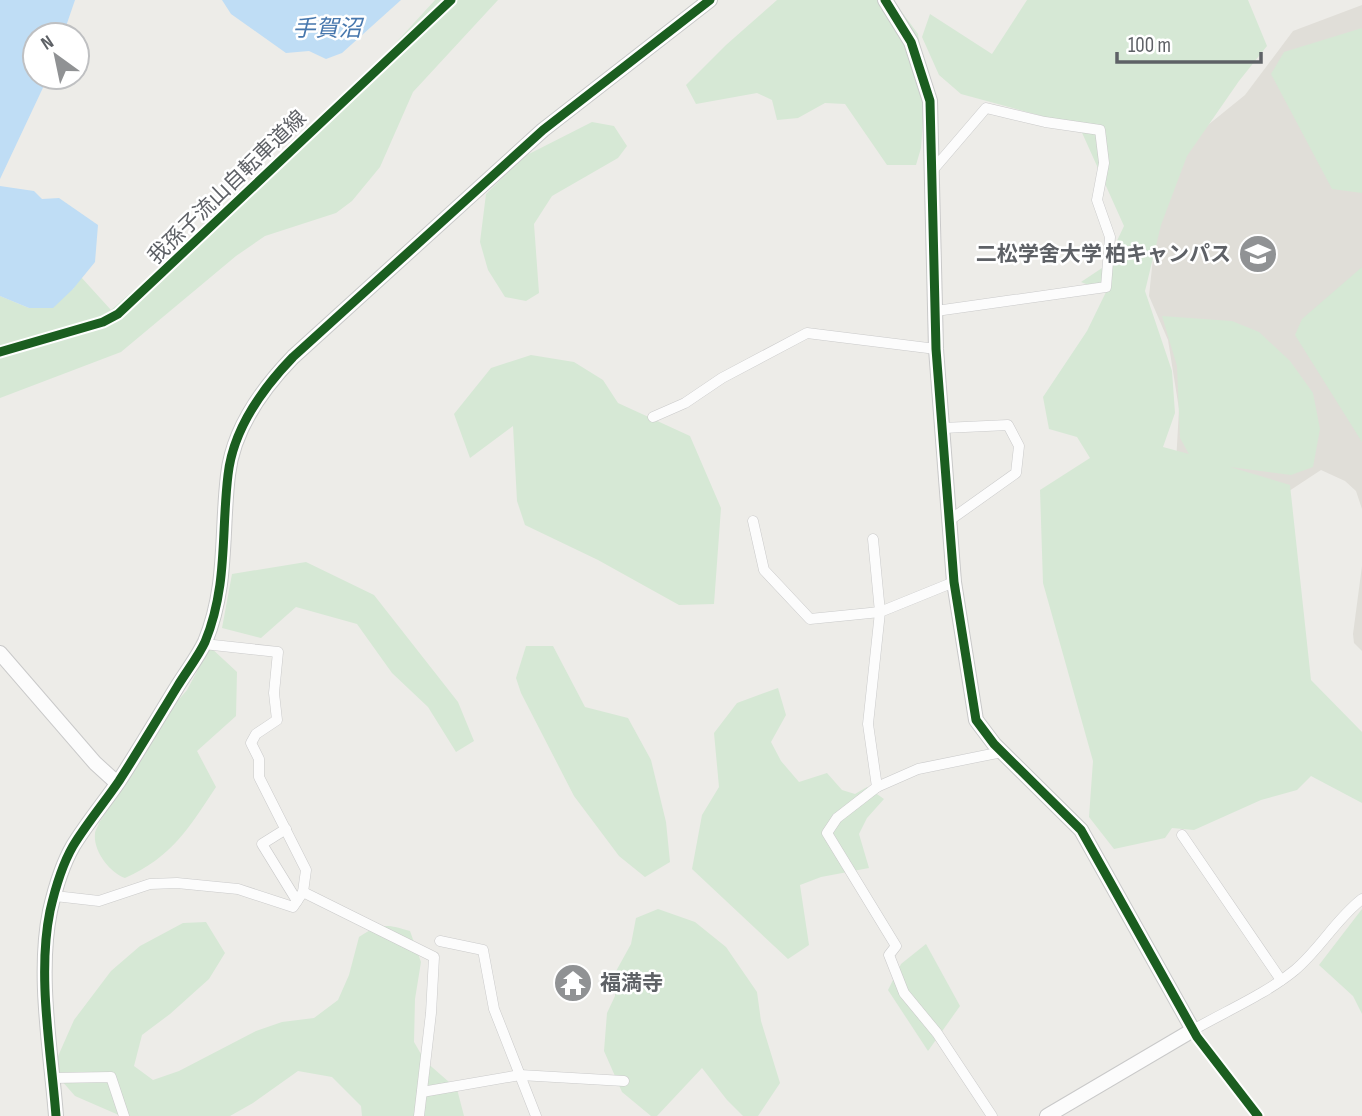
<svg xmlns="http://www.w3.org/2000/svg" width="1362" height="1116" viewBox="0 0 1362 1116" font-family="'Sofia Sans Condensed','Noto Sans JP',sans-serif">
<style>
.education{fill:#e0ded8}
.green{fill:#d6e8d5}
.water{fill:#bfddf5}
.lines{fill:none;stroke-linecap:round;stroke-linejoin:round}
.street-casing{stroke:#cacaca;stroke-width:11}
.secondary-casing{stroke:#c9c9c9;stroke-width:16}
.street{stroke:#fcfcfc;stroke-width:10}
.secondary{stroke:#fcfcfc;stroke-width:14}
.cycleway-casing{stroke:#fff;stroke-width:13}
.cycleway{stroke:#1b5e20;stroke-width:9}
.labels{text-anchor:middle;stroke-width:5;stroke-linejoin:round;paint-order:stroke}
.street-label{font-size:21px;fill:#5e6166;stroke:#fff}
.poi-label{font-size:21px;font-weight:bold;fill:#5e6166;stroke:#fff;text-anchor:end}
.water-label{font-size:23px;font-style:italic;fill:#4777ad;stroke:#fff}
</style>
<rect width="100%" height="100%" fill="#edece8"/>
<g class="education">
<polygon points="1362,5 1362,509 1356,491 1345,481 1321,470 1286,493 1176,463 1179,409 1168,340 1149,296 1158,211 1187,142 1245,95 1293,31"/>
<polygon points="1362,566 1362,651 1354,643 1353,634"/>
</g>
<g class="green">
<polygon points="435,0 498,0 413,92 380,167 352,201 336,213 265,236 236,256 121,352 0,398 0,296 29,308 73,289 81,277 111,310 200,232 369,72"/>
<polygon points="777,0 893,0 918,34 925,96 921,148 916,165 887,165 845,104 825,103 798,118 777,120 772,100 757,93 696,104 686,85 726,45"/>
<polygon points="1027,0 1248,0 1267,46 1239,81 1187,156 1161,225 1145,291 1172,371 1175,413 1163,447 1189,454 1180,438 1177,366 1162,316 1232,321 1259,332 1290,361 1313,393 1320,429 1313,467 1291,475 1230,467 1290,485 1311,680 1362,732 1362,803 1311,776 1297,790 1261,800 1194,830 1172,828 1165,838 1114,849 1089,817 1093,761 1043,583 1040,490 1090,458 1077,437 1049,429 1043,397 1087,331 1106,292 1081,282 1105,266 1124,226 1079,126 961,94 939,75 922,37 930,14 992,54"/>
<polygon points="1362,28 1362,193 1332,189 1271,74 1284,52"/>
<polygon points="592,122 614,126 627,146 618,158 552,196 534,224 539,293 526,301 505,297 488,270 480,242 486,194 523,157"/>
<polygon points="1362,267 1362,442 1295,335 1302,319"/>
<polygon points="531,355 574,362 603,380 618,403 690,436 721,508 714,604 679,605 598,560 525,525 517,501 513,426 470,458 454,414 491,368"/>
<polygon points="306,562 374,595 458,702 474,741 456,752 428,707 392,673 357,624 296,607 261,638 222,628 232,574"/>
<polygon points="526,646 553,646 585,707 628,718 651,760 666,822 670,862 645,877 619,856 574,796 521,693 516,678"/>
<path d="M210,647l27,25 -1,44 -39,35 19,36c-27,41 -44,70 -91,91 -15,-5 -32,-27 -30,-44 0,-4 3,-7 4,-11l64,-105 24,-28z"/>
<polygon points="778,688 786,715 771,742 781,761 799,782 827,773 842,790 855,794 867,787 884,799 867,818 859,834 869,868 821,877 800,885 809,945 788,959 692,869 702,815 719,787 714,733 737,703"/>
<polygon points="658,909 695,922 726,947 757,992 761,1021 780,1083 758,1116 743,1116 727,1100 702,1068 657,1116 651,1116 622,1092 604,1051 607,1013 615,996 615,973 631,944 636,918"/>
<polygon points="1362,909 1362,1014 1353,996 1319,965"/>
<path d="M206,922l19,31 -16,26 -39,35 -28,21 -8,31 19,14 26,-9 77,-40 26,-9 32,-4 24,-18 11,-25 10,-38c21,-14 27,-13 51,-6l11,31 -6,37 -1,43 11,19 32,28 7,27h-102l-1,-10 -29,-29 -34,-6 -45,32 -23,13h-109l-46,-20 -14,-16 -6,-17 19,-43 37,-49 29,-25 43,-23z"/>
<polygon points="926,944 960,1006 928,1051 888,990 901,964"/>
</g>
<g class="water">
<polygon points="0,0 75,0 63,35 35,35 35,77 48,77 0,179"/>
<polygon points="222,0 401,0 342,53 326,59 309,51 286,53 231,14"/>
<polygon points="0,186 34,191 42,199 59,198 98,225 95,262 73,289 53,308 29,308 0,296"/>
</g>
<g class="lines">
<defs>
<g id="street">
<polyline points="932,171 986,108 1045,122 1100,130 1104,163 1097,200 1110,237 1106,287 936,311"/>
<polyline points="653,417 685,403 722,378 807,333 936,349"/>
<polyline points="943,428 1008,425 1019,446 1016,473 950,520"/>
<polyline points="753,521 764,570 810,619 880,612 873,539"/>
<polyline points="954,582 880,612 868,724 877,787 837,818 827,833 896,946 889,955 904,993 937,1033 992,1116"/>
<polyline points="877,787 918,769 1002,752"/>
<polyline points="286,829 262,844 297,901"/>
<polyline points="1182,835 1281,980"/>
<polyline points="303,892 434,957 431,1013 419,1116"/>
<polyline points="55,896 99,901 150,884 177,883 238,889 293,907 303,892 306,870 259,777 259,759 251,743 256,734 277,720 274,693 278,652 204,644"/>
<polyline points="440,941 483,950 494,1009 536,1116"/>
<polyline points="53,1078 111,1077 124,1116"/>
<polyline points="422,1092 520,1075 624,1081"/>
<path d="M1258,1116l-65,-86c33,-19 73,-36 102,-60 25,-21 41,-51 67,-71"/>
</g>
<g id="secondary">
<polyline points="885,0 911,42 930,101 936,349 954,582 976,720 994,744 1081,830 1193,1030 1047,1116"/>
<polyline points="0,653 95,763 117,783"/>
<path d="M56,1116c-5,-65 -19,-141 -6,-205 5,-22 12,-46 23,-65 14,-23 31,-43 46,-65 20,-31 39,-63 58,-94 9,-15 21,-30 28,-45 23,-56 16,-109 23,-167 5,-46 34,-86 65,-118l250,-227 167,-130"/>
</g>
</defs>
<use href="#street" class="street-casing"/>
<use href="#secondary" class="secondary-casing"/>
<use href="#street" class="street"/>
<use href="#secondary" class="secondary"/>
<defs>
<g id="cycleway">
<polyline points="885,0 911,42 930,101 936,349 954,582 976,720 994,744 1081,830 1197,1037 1258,1116"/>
<polyline points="0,352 103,322 118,314 451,0"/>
<path d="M56,1116c-5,-65 -19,-141 -6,-205 5,-22 12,-46 23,-65 14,-23 31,-43 46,-65 20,-31 39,-63 58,-94 9,-15 21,-30 28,-45 23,-56 16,-109 23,-167 5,-46 34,-86 65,-118l250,-227 167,-130"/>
</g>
</defs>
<use href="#cycleway" class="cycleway-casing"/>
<use href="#cycleway" class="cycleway"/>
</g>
<defs>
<symbol id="school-disc" viewBox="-11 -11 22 22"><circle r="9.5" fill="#909294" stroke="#fff"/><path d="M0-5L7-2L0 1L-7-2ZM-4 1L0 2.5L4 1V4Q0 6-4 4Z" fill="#fff"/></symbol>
<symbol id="temple-disc" viewBox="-11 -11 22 22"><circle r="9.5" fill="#909294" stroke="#fff"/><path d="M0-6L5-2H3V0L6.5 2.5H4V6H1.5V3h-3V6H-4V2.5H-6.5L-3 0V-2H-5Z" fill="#fff"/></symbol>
</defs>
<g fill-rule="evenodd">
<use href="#school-disc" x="1236" y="232" width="44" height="44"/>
<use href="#temple-disc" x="551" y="961" width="44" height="44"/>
</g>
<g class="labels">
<g class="street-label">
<text transform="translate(227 187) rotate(-44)" y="7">我孫子流山自転車道線</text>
</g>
<g class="poi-label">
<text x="1231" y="261">二松学舍大学 柏キャンパス</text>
<text x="600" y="990" text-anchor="start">福満寺</text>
</g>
<g class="water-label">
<text x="327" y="36">手賀沼</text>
</g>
</g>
<g transform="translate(56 56) rotate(327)"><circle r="33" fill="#ffffff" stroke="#bfc0c2" stroke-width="2"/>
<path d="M0-5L12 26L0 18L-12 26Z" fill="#909294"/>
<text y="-10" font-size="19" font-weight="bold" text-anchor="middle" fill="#5e6166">N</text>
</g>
<path d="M1117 52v10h144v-10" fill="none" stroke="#5e6166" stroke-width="3.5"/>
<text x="1128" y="52" font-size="21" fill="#5e6166" stroke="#ffffff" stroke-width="5" paint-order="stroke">100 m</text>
</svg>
